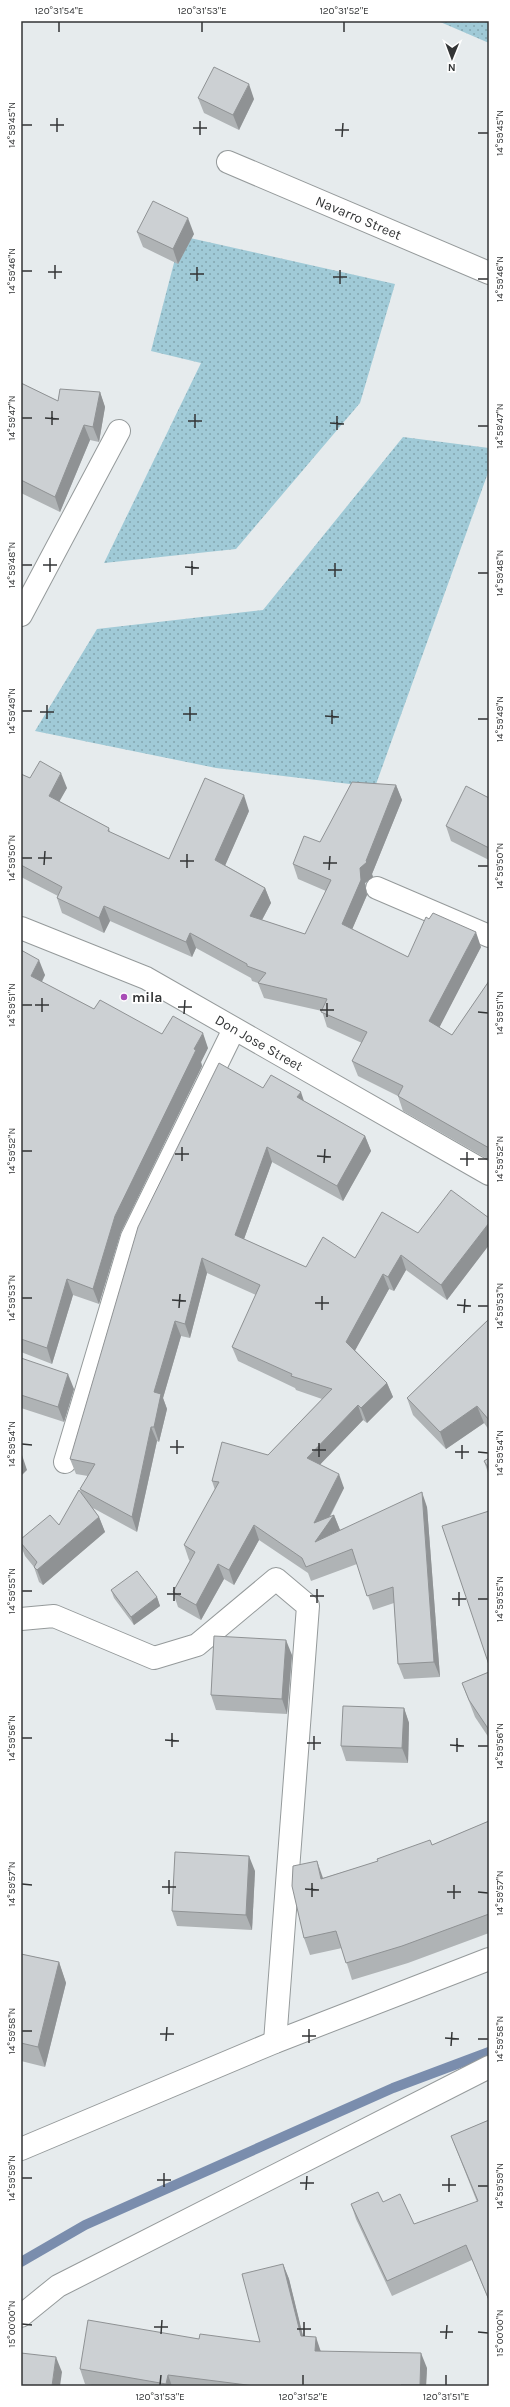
<svg xmlns="http://www.w3.org/2000/svg" width="510" height="2407" viewBox="0 0 510 2407" font-family="Karla,sans-serif">
<style>
.green{fill:url(#green-dots)}
.lines{fill:none;stroke-linecap:round;stroke-linejoin:round}
.stream{stroke:#7a8dad;stroke-width:10}
.street-casing{stroke:#959a9b;stroke-width:24}
.secondary-casing{stroke:#959a9b;stroke-width:24}
.street{stroke:#fff;stroke-width:22}
.secondary{stroke:#fff;stroke-width:22}
.wall{fill:#afb3b5}
.shaded-wall{fill:#8f9294}
.building{fill:#ccd0d3;stroke:#8f9294}
.ticks{fill:none;stroke:#333536;stroke-width:1.5}
.poi-dot{fill:#a84cb6;stroke:#fff;stroke-width:1.5}
.labels{text-anchor:middle;stroke-width:3.5;stroke-linejoin:round;paint-order:stroke}
.street-label{font-size:14px;fill:#333536;stroke:#fff}
.poi-label{font-size:14px;font-weight:bold;fill:#333536;stroke:#fff;text-anchor:start}
.neatline{fill:none;stroke:#333536;stroke-width:1.5}
.ticks-label{font-size:10px;text-anchor:middle;fill:#333536}
</style>
<defs>
<pattern id="green-dots" width="8" height="8" patternUnits="userSpaceOnUse"><rect width="8" height="8" fill="#a0cad7"/><path d="M2 2h.1M6 6h.1" fill="none" stroke="#83a5af" stroke-width="1.8" stroke-linecap="round"/></pattern>
</defs>
<rect width="100%" height="100%" fill="#e6ebed"/>
<g class="green">
<polygon points="438,21 489,21 489,43"/>
<polygon points="181,236 395,284 360,403 236,549 104,563 201,363 151,351"/>
<polygon points="403,437 489,448 489,470 375,787 216,768 35,731 97,629 263,610"/>
</g>
<g class="lines">
<polyline class="stream" points="21,2262 85,2225 393,2088 489,2052"/>
<defs>
<g id="street">
<path id="s1" d="M228,162l261,111"/>
<polyline points="21,615 119,431"/>
<polyline points="377,888 489,936"/>
<polyline points="65,1462 132,1237 234,1029"/>
<polyline points="21,1619 54,1616 154,1658 197,1645 276,1579 308,1606 275,2042"/>
<polyline points="21,2149 275,2042 489,1959"/>
<polyline points="21,2316 58,2286 489,2067"/>
</g>
<g id="secondary">
<path id="s2" d="M21,928l125,50 343,196"/>
</g>
</defs>
<use href="#street" class="street-casing"/>
<use href="#secondary" class="secondary-casing"/>
<use href="#street" class="street"/>
<use href="#secondary" class="secondary"/>
</g>
<g class="wall">
<polygon points="198,98 254,99 239,130 204,113"/>
<polygon points="137,232 194,234 178,264 143,247"/>
<polygon points="21,383 58,401 100,392 105,407 99,442 90,440 60,512 21,493"/>
<polygon points="21,774 30,778 67,788 59,801 109,828 110,832 169,859 249,811 225,865 265,888 271,903 262,920 305,934 326,891 298,879 293,864 320,842 396,785 402,800 372,874 373,877 365,883 367,895 352,929 408,957 481,947 439,1027 452,1035 489,981 489,1160 403,1111 398,1096 358,1076 352,1061 362,1043 327,1027 322,1011 264,998 258,983 252,981 251,978 196,948 192,957 110,921 104,933 62,913 57,898 58,896 21,877"/>
<polygon points="489,798 489,860 451,841 446,826"/>
<polygon points="21,950 45,975 42,982 94,1009 162,1034 208,1048 201,1062 202,1066 121,1232 99,1304 73,1295 52,1364 21,1352"/>
<polygon points="263,1088 304,1101 365,1136 371,1151 343,1201 272,1162 244,1239 306,1267 355,1258 418,1233 489,1218 489,1245 447,1300 406,1270 394,1291 389,1289 355,1350 387,1383 393,1397 367,1423 363,1420 320,1464 344,1488 330,1517 334,1515 340,1530 427,1507 440,1677 404,1679 398,1664 394,1603 373,1610 357,1564 311,1581 308,1573 259,1540 234,1585 224,1579 201,1620 178,1607 173,1592 190,1561 189,1560 184,1545 215,1490 212,1481 268,1455 322,1399 296,1390 295,1388 238,1361 232,1347 256,1295 207,1273 190,1338 181,1336 163,1398 167,1409 159,1442 157,1441 137,1532 93,1508 99,1517 105,1532 43,1585 39,1582 34,1567 25,1556 21,1546 21,1539 59,1525 81,1493 80,1489 88,1476 76,1474 70,1459"/>
<polygon points="489,1319 489,1430 484,1423 446,1449 413,1415 407,1398"/>
<polygon points="21,1358 74,1389 64,1422 21,1408"/>
<polygon points="489,1458 489,1476 484,1461"/>
<polygon points="111,1590 157,1597 160,1606 134,1625 114,1598"/>
<polygon points="292,1655 287,1714 216,1710 211,1695"/>
<polygon points="489,1672 489,1738 475,1717 462,1683"/>
<polygon points="404,1708 409,1723 408,1763 346,1761 341,1746"/>
<polygon points="489,1821 489,1933 408,1963 352,1980 342,1948 310,1955 304,1938 323,1878 432,1845"/>
<polygon points="255,1871 252,1930 177,1926 172,1911"/>
<polygon points="21,1954 59,1962 66,1983 45,2067 21,2061"/>
<polygon points="489,2120 489,2301 472,2260 392,2296 356,2219 351,2204 383,2202 414,2224 477,2202 451,2136"/>
<polygon points="283,2264 289,2279 303,2337 321,2351 427,2368 426,2386 99,2386 85,2384 80,2369 199,2339 260,2342"/>
</g>
<g class="shaded-wall">
<polygon points="249,84 254,99 239,130 233,115"/>
<polygon points="188,218 194,234 178,264 173,249"/>
<polygon points="100,392 105,407 99,442 93,427"/>
<polygon points="84,425 90,440 60,512 55,497"/>
<polygon points="61,773 67,788 54,811 49,796"/>
<polygon points="396,785 402,800 372,874 373,877 365,883 367,895 348,939 342,924 360,868 366,861"/>
<polygon points="244,795 249,811 221,875 215,860"/>
<polygon points="265,888 271,903 256,931 250,916"/>
<polygon points="104,906 110,921 104,933 99,918"/>
<polygon points="476,932 481,947 435,1036 429,1021"/>
<polygon points="190,933 196,948 192,957 186,942"/>
<polygon points="39,960 45,975 36,992 31,976"/>
<polygon points="203,1033 208,1048 201,1062 202,1066 121,1232 99,1304 93,1289 115,1216 194,1049"/>
<polygon points="301,1092 306,1107 297,1097"/>
<polygon points="365,1136 371,1151 343,1201 337,1186"/>
<polygon points="267,1147 272,1162 240,1250 235,1235"/>
<polygon points="489,1223 489,1245 447,1300 441,1285"/>
<polygon points="401,1255 406,1270 394,1291 388,1277"/>
<polygon points="202,1258 207,1273 190,1338 185,1324"/>
<polygon points="383,1274 389,1289 352,1356 346,1342"/>
<polygon points="67,1279 73,1295 52,1364 47,1348"/>
<polygon points="175,1321 181,1336 163,1398 167,1409 159,1442 154,1427 154,1392"/>
<polygon points="68,1374 74,1389 64,1422 58,1407"/>
<polygon points="387,1383 393,1397 367,1423 361,1408"/>
<polygon points="358,1405 363,1420 312,1473 307,1458"/>
<polygon points="477,1406 484,1423 446,1449 440,1432"/>
<polygon points="151,1427 157,1441 137,1532 132,1517"/>
<polygon points="22,1455 27,1470 21,1476 21,1456"/>
<polygon points="339,1474 344,1488 322,1531 334,1515 340,1530 315,1542 314,1523"/>
<polygon points="422,1492 427,1507 440,1677 434,1662"/>
<polygon points="99,1517 105,1532 43,1585 37,1570"/>
<polygon points="254,1525 259,1540 234,1585 229,1570"/>
<polygon points="218,1564 224,1579 201,1620 196,1605"/>
<polygon points="157,1597 160,1606 134,1625 131,1617"/>
<polygon points="286,1640 292,1655 287,1714 282,1699"/>
<polygon points="404,1708 409,1723 408,1763 402,1748"/>
<polygon points="249,1856 255,1871 252,1930 246,1915"/>
<polygon points="317,1861 323,1878 327,1896 321,1879"/>
<polygon points="59,1962 66,1983 45,2067 38,2047"/>
<polygon points="283,2264 289,2279 307,2352 301,2336"/>
<polygon points="316,2337 321,2352 315,2351"/>
<polygon points="421,2353 427,2368 426,2386 421,2386 420,2385"/>
<polygon points="56,2357 62,2372 60,2386 52,2386"/>
<polygon points="168,2375 172,2386 167,2386 166,2384"/>
</g>
<g class="building">
<polygon points="214,67 249,84 233,115 198,98"/>
<polygon points="153,201 188,218 173,249 137,232"/>
<polygon points="21,383 58,401 60,389 100,392 93,427 84,425 55,497 21,480"/>
<polygon points="40,761 61,773 49,796 109,828 108,831 169,859 205,778 244,795 215,860 265,888 250,916 305,934 331,880 293,864 304,836 320,842 352,782 396,785 366,861 367,862 360,868 361,880 342,924 408,957 426,917 429,919 433,913 476,932 429,1021 452,1035 489,981 489,1148 398,1096 403,1086 352,1061 367,1032 321,1012 327,999 258,983 266,973 247,966 247,964 190,933 186,942 104,906 99,918 57,898 62,887 21,865 21,774 30,778"/>
<polygon points="466,786 489,798 489,848 446,826"/>
<polygon points="21,950 39,960 31,976 94,1009 100,1000 162,1034 173,1016 203,1033 194,1049 196,1050 115,1216 93,1289 67,1279 47,1348 21,1339"/>
<polygon points="219,1063 263,1088 271,1075 301,1092 297,1097 365,1136 337,1186 267,1147 235,1235 306,1267 323,1237 355,1258 382,1212 418,1233 451,1190 489,1218 489,1223 441,1285 401,1255 388,1277 383,1274 346,1342 387,1383 361,1408 358,1405 307,1458 339,1474 314,1523 334,1515 315,1542 422,1492 434,1662 398,1664 393,1587 367,1596 352,1549 306,1567 302,1558 254,1525 229,1570 218,1564 196,1605 173,1592 195,1552 184,1545 219,1482 212,1481 222,1442 268,1455 332,1389 291,1376 292,1374 232,1347 260,1285 202,1258 185,1324 175,1321 154,1392 161,1394 154,1427 151,1427 132,1517 80,1489 95,1464 70,1459 138,1227"/>
<polygon points="489,1319 489,1420 477,1406 440,1432 407,1398"/>
<polygon points="21,1358 68,1374 58,1407 21,1395"/>
<polygon points="489,1458 489,1469 484,1461"/>
<polygon points="79,1490 99,1517 37,1570 34,1567 37,1562 21,1543 21,1539 50,1515 59,1525"/>
<polygon points="489,1511 489,1665 442,1526"/>
<polygon points="137,1571 157,1597 131,1617 111,1590"/>
<polygon points="214,1636 286,1640 282,1699 211,1695"/>
<polygon points="489,1672 489,1730 469,1700 462,1683"/>
<polygon points="343,1706 404,1708 402,1748 341,1746"/>
<polygon points="489,1821 489,1914 402,1946 346,1963 336,1931 304,1938 292,1886 293,1866 317,1861 321,1879 378,1861 377,1859 430,1840 432,1845"/>
<polygon points="175,1852 249,1856 246,1915 172,1911"/>
<polygon points="21,1954 59,1962 38,2047 21,2043"/>
<polygon points="489,2120 489,2300 466,2245 387,2281 351,2204 378,2192 383,2202 400,2194 414,2224 478,2201 451,2136"/>
<polygon points="283,2264 301,2336 316,2337 315,2351 421,2353 420,2385 401,2385 401,2386 255,2386 168,2375 166,2384 80,2369 88,2320 199,2339 200,2334 260,2342 242,2274"/>
<polygon points="21,2353 56,2357 52,2386 21,2386"/>
</g>
<path class="ticks" d="M59,32v-10M202,32v-10M344,32v-10M22,125h10M50,125h14M193,128h14M335,130h14M57,132v-14M478,133h10M200,135v-14M342,137l1,-14M22,271h10M48,272h14M190,274h14M333,277h14M55,279v-14M478,279h10M197,281v-14M340,284v-14M22,418h10M45,418l14,1M188,421h14M330,423l14,1M52,425v-14M478,426h10M195,428v-14M337,430v-14M22,565h10M43,565h14M185,567l14,1M328,570h14M50,572v-14M478,573h10M192,575v-14M335,577v-14M22,711h10M40,712h14M183,714h14M325,716l14,1M47,719v-14M478,719h10M190,721v-14M332,724v-14M22,858h10M38,858h14M180,861h14M323,863h14M44,865l1,-14M478,866h10M187,868v-14M329,870l1,-14M22,1005h10M35,1005h14M178,1007h14M320,1010h14M42,1012v-14M478,1012l10,1M184,1014l1,-14M327,1017v-14M22,1151h10M175,1154h14M317,1156l14,1M460,1159h14M478,1159h10M182,1161v-14M324,1163l1,-14M467,1166v-14M22,1298h10M172,1300l14,1M315,1303h14M457,1305l14,1M478,1306h10M179,1308l1,-14M322,1310v-14M464,1313l1,-14M22,1444l10,1M170,1447h14M312,1450h14M455,1452h14M478,1452l10,1M177,1454v-14M319,1457v-14M462,1459v-14M22,1591h10M167,1594h14M310,1596h14M452,1599h14M478,1599h10M174,1601v-14M317,1603v-14M459,1606v-14M22,1738h10M165,1740l14,1M307,1743h14M450,1745l14,1M478,1746h10M172,1747v-14M314,1750v-14M457,1752v-14M22,1884l10,1M162,1887h14M305,1889l14,1M447,1892h14M478,1892l10,1M169,1894v-14M312,1897v-14M454,1899v-14M22,2031h10M160,2034h14M302,2036h14M445,2038l14,1M478,2039h10M166,2041l1,-14M309,2043v-14M451,2046l1,-14M22,2178h10M157,2180h14M300,2183h14M442,2185h14M478,2186h10M164,2187v-14M306,2190l1,-14M449,2192v-14M22,2324l10,1M154,2327h14M297,2329h14M440,2332h13M478,2332l10,1M161,2334l1,-14M304,2336v-14M446,2339l1,-14M160,2385l1,-10M303,2385v-10M446,2385v-10"/>
<circle class="poi-dot" cx="124" cy="997" r="4"/>
<g class="labels">
<g class="street-label">
<text dy="5" stroke="none"><textPath href="#s1" startOffset="142">Navarro Street</textPath></text>
<text dy="5" stroke="none"><textPath href="#s2" startOffset="265">Don Jose Street</textPath></text>
</g>
<g class="poi-label">
<text x="132" y="1002">mila</text>
</g>
</g>
<rect width="510" height="2407" fill="none" stroke="#ffffff" stroke-width="44"/>
<g transform="translate(452 58) rotate(181)" stroke="#ffffff" stroke-width="3" paint-order="stroke">
<path d="M0-3L7 15L0 10L-7 15Z" fill="#333536"/>
<text y="-6" font-size="11" font-weight="bold" text-anchor="middle" fill="#333536">N</text>
</g>
<rect x="22" y="22" width="466" height="2363" class="neatline"/>
<g class="ticks-label">
<text x="59" y="14">120°31'54"E</text>
<text x="202" y="14">120°31'53"E</text>
<text x="344" y="14">120°31'52"E</text>
<text transform="translate(11 125) rotate(-90)" y="4">14°59'45"N</text>
<text transform="translate(499 133) rotate(-90)" y="4">14°59'45"N</text>
<text transform="translate(11 271) rotate(-90)" y="4">14°59'46"N</text>
<text transform="translate(499 279) rotate(-90)" y="4">14°59'46"N</text>
<text transform="translate(11 418) rotate(-90)" y="4">14°59'47"N</text>
<text transform="translate(499 426) rotate(-90)" y="4">14°59'47"N</text>
<text transform="translate(11 565) rotate(-90)" y="4">14°59'48"N</text>
<text transform="translate(499 573) rotate(-90)" y="4">14°59'48"N</text>
<text transform="translate(11 711) rotate(-90)" y="4">14°59'49"N</text>
<text transform="translate(499 719) rotate(-90)" y="4">14°59'49"N</text>
<text transform="translate(11 858) rotate(-90)" y="4">14°59'50"N</text>
<text transform="translate(499 866) rotate(-90)" y="4">14°59'50"N</text>
<text transform="translate(11 1005) rotate(-90)" y="4">14°59'51"N</text>
<text transform="translate(499 1013) rotate(-90)" y="4">14°59'51"N</text>
<text transform="translate(11 1151) rotate(-90)" y="4">14°59'52"N</text>
<text transform="translate(499 1159) rotate(-90)" y="4">14°59'52"N</text>
<text transform="translate(11 1298) rotate(-90)" y="4">14°59'53"N</text>
<text transform="translate(499 1306) rotate(-90)" y="4">14°59'53"N</text>
<text transform="translate(11 1444) rotate(-90)" y="4">14°59'54"N</text>
<text transform="translate(499 1453) rotate(-90)" y="4">14°59'54"N</text>
<text transform="translate(11 1591) rotate(-90)" y="4">14°59'55"N</text>
<text transform="translate(499 1599) rotate(-90)" y="4">14°59'55"N</text>
<text transform="translate(11 1738) rotate(-90)" y="4">14°59'56"N</text>
<text transform="translate(499 1746) rotate(-90)" y="4">14°59'56"N</text>
<text transform="translate(11 1884) rotate(-90)" y="4">14°59'57"N</text>
<text transform="translate(499 1893) rotate(-90)" y="4">14°59'57"N</text>
<text transform="translate(11 2031) rotate(-90)" y="4">14°59'58"N</text>
<text transform="translate(499 2039) rotate(-90)" y="4">14°59'58"N</text>
<text transform="translate(11 2178) rotate(-90)" y="4">14°59'59"N</text>
<text transform="translate(499 2186) rotate(-90)" y="4">14°59'59"N</text>
<text transform="translate(11 2324) rotate(-90)" y="4">15°00'00"N</text>
<text transform="translate(499 2333) rotate(-90)" y="4">15°00'00"N</text>
<text x="160" y="2400">120°31'53"E</text>
<text x="303" y="2400">120°31'52"E</text>
<text x="446" y="2400">120°31'51"E</text>
</g>
</svg>
